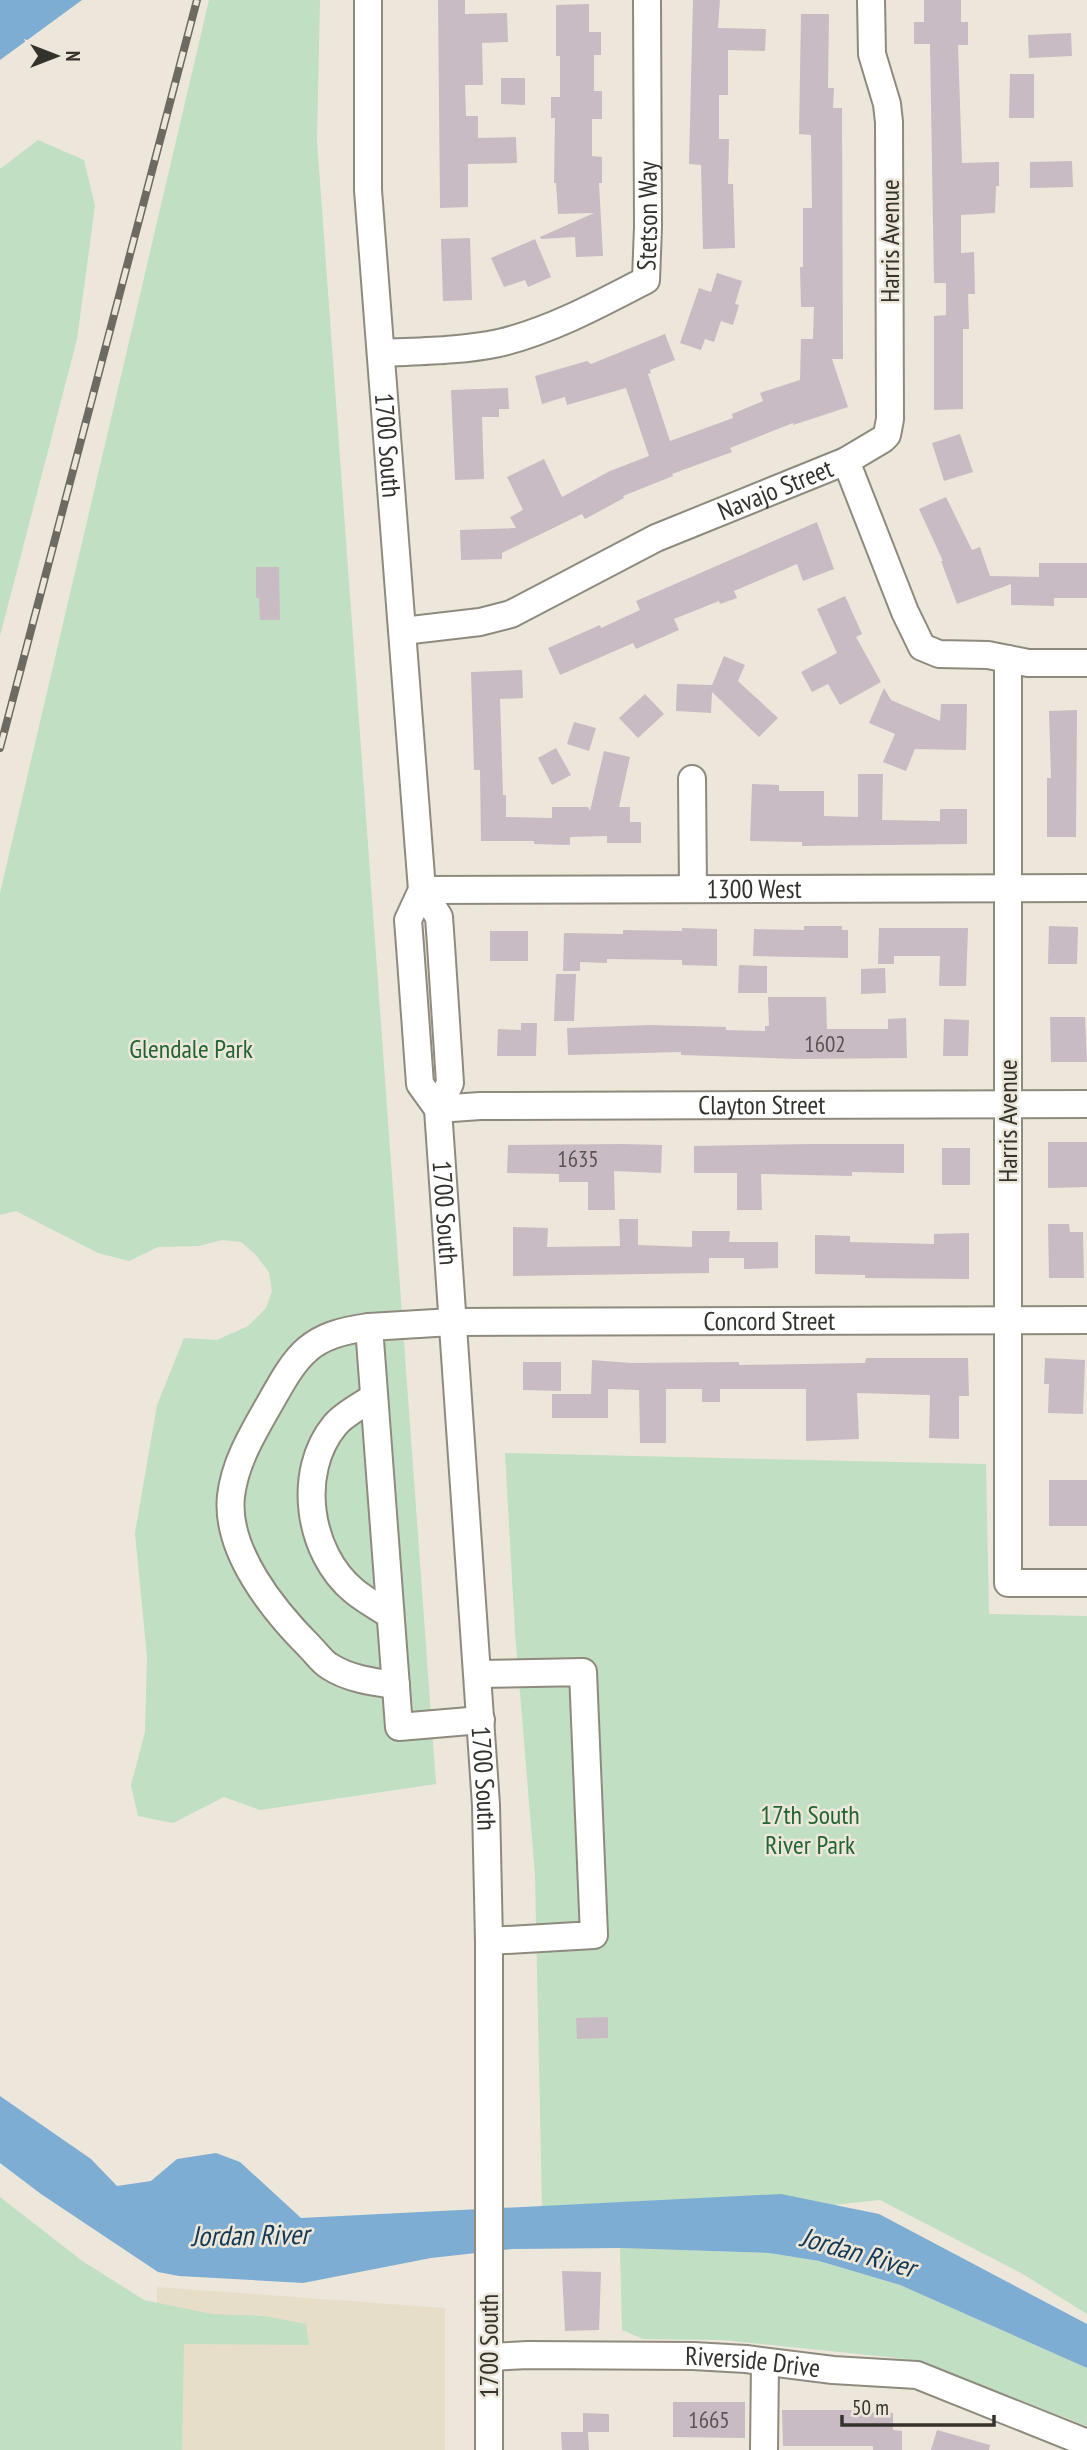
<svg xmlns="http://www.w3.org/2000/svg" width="1087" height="2450" viewBox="0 0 1087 2450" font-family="'PT Sans Narrow',sans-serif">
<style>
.built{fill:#e6dec9}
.green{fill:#c0dfc3}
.water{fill:#7eadd4}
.building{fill:#c9bbc3}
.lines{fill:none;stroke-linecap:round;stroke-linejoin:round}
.minor-casing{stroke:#8f8a7e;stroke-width:30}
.minor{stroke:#fff;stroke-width:26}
.rail-casing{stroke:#6d6a62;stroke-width:8}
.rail{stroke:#ece7da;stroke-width:5;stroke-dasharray:16;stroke-linecap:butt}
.labels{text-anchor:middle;stroke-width:5;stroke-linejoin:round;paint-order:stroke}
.number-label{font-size:23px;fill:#595452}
.street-label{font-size:26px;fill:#34322c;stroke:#ece7da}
.park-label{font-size:26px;fill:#226532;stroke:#ece7da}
.water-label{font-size:28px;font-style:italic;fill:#143954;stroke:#ece7da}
</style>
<rect width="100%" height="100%" fill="#ece7da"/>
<polygon class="built" points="157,2287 445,2308 445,2450 156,2450"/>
<g class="green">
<polygon points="209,0 320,0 317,140 436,1784 260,1810 224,1797 173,1823 138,1816 131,1785 145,1732 147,1657 135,1533 157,1405 184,1338 217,1340 248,1326 266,1308 272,1291 269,1272 255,1254 241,1242 222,1240 199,1246 158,1247 129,1261 98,1253 16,1211 0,1215 0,893"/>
<polygon points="38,140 84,160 95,206 77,339 0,636 0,169"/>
<polygon points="505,1453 986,1464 989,1614 1087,1616 1087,2314 1021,2273 880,2200 804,2208 542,2208 535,1875 515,1632"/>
<polygon points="0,2197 81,2260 144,2300 212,2314 264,2316 306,2324 309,2345 184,2344 182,2450 0,2450"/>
<polygon points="620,2248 769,2253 819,2261 900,2285 1087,2368 1087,2426 916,2360 722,2340 643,2339 622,2330"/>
</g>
<g class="water">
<polygon points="0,0 82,0 0,60"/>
<polygon points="0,2096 91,2159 117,2186 151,2181 177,2159 216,2153 240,2162 301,2218 781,2194 879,2214 1087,2324 1087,2368 900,2285 819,2261 769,2253 620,2248 513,2249 431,2258 303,2283 179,2276 158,2272 41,2194 0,2163"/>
</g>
<g class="building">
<polygon points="438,0 465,0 465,14 507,13 508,42 482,43 483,85 465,85 466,116 478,116 478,138 516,137 517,163 468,164 468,207 440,208"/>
<polygon points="693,0 720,0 718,28 766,29 765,51 728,50 728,95 719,95 719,139 729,139 728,184 733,184 735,248 703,249 701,165 689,164"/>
<polygon points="924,0 961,0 961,22 968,22 968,45 958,45 962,163 999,162 999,186 996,186 995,213 961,215 961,253 974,252 975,294 968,294 969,329 963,329 963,409 934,410 934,316 946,315 946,283 934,283 930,44 914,44 914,22 924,22"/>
<polygon points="589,4 589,32 601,32 601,55 594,55 594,91 602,91 602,119 592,119 592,156 602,157 602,183 599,183 603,256 576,257 575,237 541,239 540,237 594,213 558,214 556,183 554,183 555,118 551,118 551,97 560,97 560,56 556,56 556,5"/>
<polygon points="801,14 829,14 828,88 834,88 833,108 842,108 843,359 832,359 848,407 793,425 793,423 730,448 732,452 672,474 673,476 623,496 624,498 585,519 582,514 502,553 502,559 461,560 460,530 516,528 510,517 523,510 507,477 544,459 562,497 610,471 649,456 626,388 567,405 565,397 542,404 535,376 587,361 591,364 665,334 675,360 650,370 651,373 648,374 670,441 733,418 732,414 763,401 760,393 800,380 801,339 813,339 814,307 801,307 800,267 803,267 803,208 812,208 811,135 799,134"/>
<polygon points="1071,33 1072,56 1029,58 1028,35"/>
<polygon points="1010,74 1034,74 1034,118 1009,118"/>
<polygon points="501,78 525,78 525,105 501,104"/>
<polygon points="1072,161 1073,187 1030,188 1030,162"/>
<polygon points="470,238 472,300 443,301 441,239"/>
<polygon points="535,239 551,277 528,287 525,280 504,287 491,258"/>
<polygon points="717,273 742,281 735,304 739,305 733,325 721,321 714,342 705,339 701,350 680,343 699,288 711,292"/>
<polygon points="508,388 509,409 499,409 499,417 482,417 484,479 455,480 451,390"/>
<polygon points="960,434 973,472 944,481 932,443"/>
<polygon points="946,497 972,550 980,547 990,576 1039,577 1039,563 1087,563 1087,598 1054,598 1054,606 1011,605 1011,584 957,604 941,561 943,561 919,509"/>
<polygon points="817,522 834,569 803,581 797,564 734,591 737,598 720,604 719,601 674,619 679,630 636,649 633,643 560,675 548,648 600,625 601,628 640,610 636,601"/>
<polygon points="256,567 279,567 280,620 260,620 259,598 256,598"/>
<polygon points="845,596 862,634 856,637 881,682 840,705 828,684 812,692 801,672 837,653 817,609"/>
<polygon points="724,656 745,665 738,681 778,718 759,737 712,692 711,713 676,711 677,684 712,685"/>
<polygon points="522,670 523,698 500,699 503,795 506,795 506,817 552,818 552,807 588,807 590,811 604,751 630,757 619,807 630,807 630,822 641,822 641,843 607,843 607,836 570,837 570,845 534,844 534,841 481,841 480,770 474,770 471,672"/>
<polygon points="884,688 891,700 940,721 941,704 967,704 966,750 915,749 906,771 883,762 895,734 869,723"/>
<polygon points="645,694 664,714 638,738 619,718"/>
<polygon points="1077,710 1076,837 1047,837 1047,778 1051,778 1049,711"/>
<polygon points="574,722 596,728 589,751 567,744"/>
<polygon points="556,748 571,775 552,785 538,758"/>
<polygon points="858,774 883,774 882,820 940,821 940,809 967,809 967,844 802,846 802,842 750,841 752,784 779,785 779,791 824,791 824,816 858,817"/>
<polygon points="804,926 842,926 842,930 848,930 848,958 753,956 754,929 804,930"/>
<polygon points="1049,926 1078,927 1077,964 1048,964"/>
<polygon points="682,928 717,929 717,966 682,965 682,960 607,959 607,963 580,962 580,971 563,971 564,933 623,934 623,930 682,931"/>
<polygon points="879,928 968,928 966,986 939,986 940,956 894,956 894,964 878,964"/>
<rect x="490" y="931" width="38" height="30"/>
<polygon points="739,965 767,966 767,993 738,993"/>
<polygon points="885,968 886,993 861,994 861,969"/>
<polygon points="556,974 576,974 574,1021 554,1021"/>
<polygon points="768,997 826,997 827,1029 888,1029 888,1019 906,1018 907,1058 799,1059 681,1055 681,1052 568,1055 567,1028 650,1025 726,1027 726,1030 765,1031 765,1026 769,1026"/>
<polygon points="1050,1017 1085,1017 1087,1062 1051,1062"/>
<polygon points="944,1019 969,1020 968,1056 943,1056"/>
<polygon points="521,1023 537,1023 536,1056 497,1056 498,1029 521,1030"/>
<polygon points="1048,1142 1087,1142 1087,1187 1048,1188"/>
<polygon points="622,1144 662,1145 661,1173 614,1171 615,1210 588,1210 588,1182 559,1182 559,1174 507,1173 508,1145"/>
<polygon points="814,1144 904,1144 904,1173 852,1172 852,1176 761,1174 762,1210 737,1210 737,1173 694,1173 694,1146"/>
<rect x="942" y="1148" width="28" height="37"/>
<polygon points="619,1219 638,1219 638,1245 692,1247 692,1231 730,1231 729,1242 778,1242 778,1268 744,1269 744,1258 709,1258 709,1273 513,1276 513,1227 548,1228 547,1247 620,1246"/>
<polygon points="1048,1224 1069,1224 1070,1232 1083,1232 1084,1278 1049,1278"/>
<polygon points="969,1233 969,1279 865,1278 865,1275 815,1274 815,1235 850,1236 850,1242 934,1244 934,1234"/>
<polygon points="866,1358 968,1358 969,1396 959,1396 959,1439 929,1438 930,1395 857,1393 859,1439 806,1441 806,1389 720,1389 720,1402 702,1402 702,1389 666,1389 666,1443 640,1443 639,1390 608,1389 608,1418 552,1418 552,1394 591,1394 592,1360 631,1363 739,1362 739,1365 865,1363"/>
<polygon points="1045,1358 1085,1360 1083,1414 1048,1413 1049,1384 1044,1384"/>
<polygon points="523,1362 561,1362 561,1391 523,1390"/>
<rect x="1049" y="1480" width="38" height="46"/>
<polygon points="608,2017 608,2038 577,2039 576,2018"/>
<polygon points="562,2271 601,2272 599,2330 565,2331"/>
<polygon points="673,2402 745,2402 745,2438 673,2437"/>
<polygon points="782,2410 855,2410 855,2412 893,2413 893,2430 902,2431 902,2450 873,2450 873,2446 783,2446"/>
<polygon points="583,2413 609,2414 609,2432 588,2432 589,2450 562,2450 561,2432 583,2432"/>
<polygon points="937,2430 990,2445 989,2450 931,2450"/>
</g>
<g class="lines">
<defs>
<g id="minor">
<path id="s1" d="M368,0v190l54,700 17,27 2,28 9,138 -12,26 48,696 3,136v509"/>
<path id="s2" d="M381,353c39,-2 80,-2 118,-10 51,-12 101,-39 147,-63l2,-53 -1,-227"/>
<polyline points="846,461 905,612 922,647 939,654 988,655 1028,663 1087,663"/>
<path id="s3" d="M403,631l77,-9 31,-8 145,-76 190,-77 37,-22 4,-4 3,-16 -1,-297 -2,-18 -15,-50 -1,-54"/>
<polyline points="1008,659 1008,1583 1087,1583"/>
<polyline points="692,779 693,889"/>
<path id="s4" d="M422,890l665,-2"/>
<polyline points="422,890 408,920 410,946 420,1084 438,1109"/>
<path id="s5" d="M438,1109l42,-3 607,-2"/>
<path d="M369,1327c-60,8 -71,26 -99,76 -17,30 -35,59 -39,93 -6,55 43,115 79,151 6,6 12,15 19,19 20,13 44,16 67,19"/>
<path d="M374,1397c-12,8 -30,17 -39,28 -39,47 -27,128 19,166 11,9 24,16 36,24"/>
<polyline points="478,1674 583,1672 594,1935 489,1941"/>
<path id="s6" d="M481,1720l-82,7 -30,-400 83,-5 635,-2"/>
<path id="s7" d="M489,2357l39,-2 165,1 53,3 87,11 84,5 170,68"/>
<polyline points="764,2450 765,2363"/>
</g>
</defs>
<use href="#minor" class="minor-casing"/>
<use href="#minor" class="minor"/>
<defs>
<polyline id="rail" points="0,748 197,0"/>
</defs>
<use href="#rail" class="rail-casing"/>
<use href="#rail" class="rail"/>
</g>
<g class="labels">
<g class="number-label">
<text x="825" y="1052">1602</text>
<text x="578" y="1167">1635</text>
<text x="709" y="2428">1665</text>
</g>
<g class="street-label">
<text dy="9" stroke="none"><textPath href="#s2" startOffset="343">Stetson Way</textPath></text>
<text transform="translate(890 241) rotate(-90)" y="9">Harris Avenue</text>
<text dy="9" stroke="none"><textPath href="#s1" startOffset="446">1700 South</textPath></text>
<text dy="9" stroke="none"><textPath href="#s3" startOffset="402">Navajo Street</textPath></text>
<text dy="9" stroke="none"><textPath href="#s4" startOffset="332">1300 West</textPath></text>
<text dy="9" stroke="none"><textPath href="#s5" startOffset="324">Clayton Street</textPath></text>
<text transform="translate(1008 1121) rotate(-90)" y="9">Harris Avenue</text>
<text dy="9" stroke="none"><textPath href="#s1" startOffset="1223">1700 South</textPath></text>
<text dy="9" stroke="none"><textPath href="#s6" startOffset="884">Concord Street</textPath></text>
<text dy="9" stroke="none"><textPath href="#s1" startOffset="1790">1700 South</textPath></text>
<text transform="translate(489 2346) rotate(-90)" y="9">1700 South</text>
<text dy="9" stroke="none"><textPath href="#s7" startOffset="264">Riverside Drive</textPath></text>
</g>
<g class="park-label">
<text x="191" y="1058">Glendale Park</text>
<text x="810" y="1824">17th South<tspan x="810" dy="30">River Park</tspan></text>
</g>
<g class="water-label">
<text transform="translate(250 2235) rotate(-1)" y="10">Jordan River</text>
<text transform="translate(858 2252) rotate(16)" y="10">Jordan River</text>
</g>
</g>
<g transform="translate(56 56) rotate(90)" stroke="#ece7da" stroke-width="5" paint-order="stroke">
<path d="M0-5L12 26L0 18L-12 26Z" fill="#34322c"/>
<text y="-10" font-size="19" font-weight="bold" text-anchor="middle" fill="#34322c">N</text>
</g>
<path d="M842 2415v10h152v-10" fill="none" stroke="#34322c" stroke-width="3.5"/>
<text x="852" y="2415" font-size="21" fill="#34322c" stroke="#ece7da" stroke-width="5" paint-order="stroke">50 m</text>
</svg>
